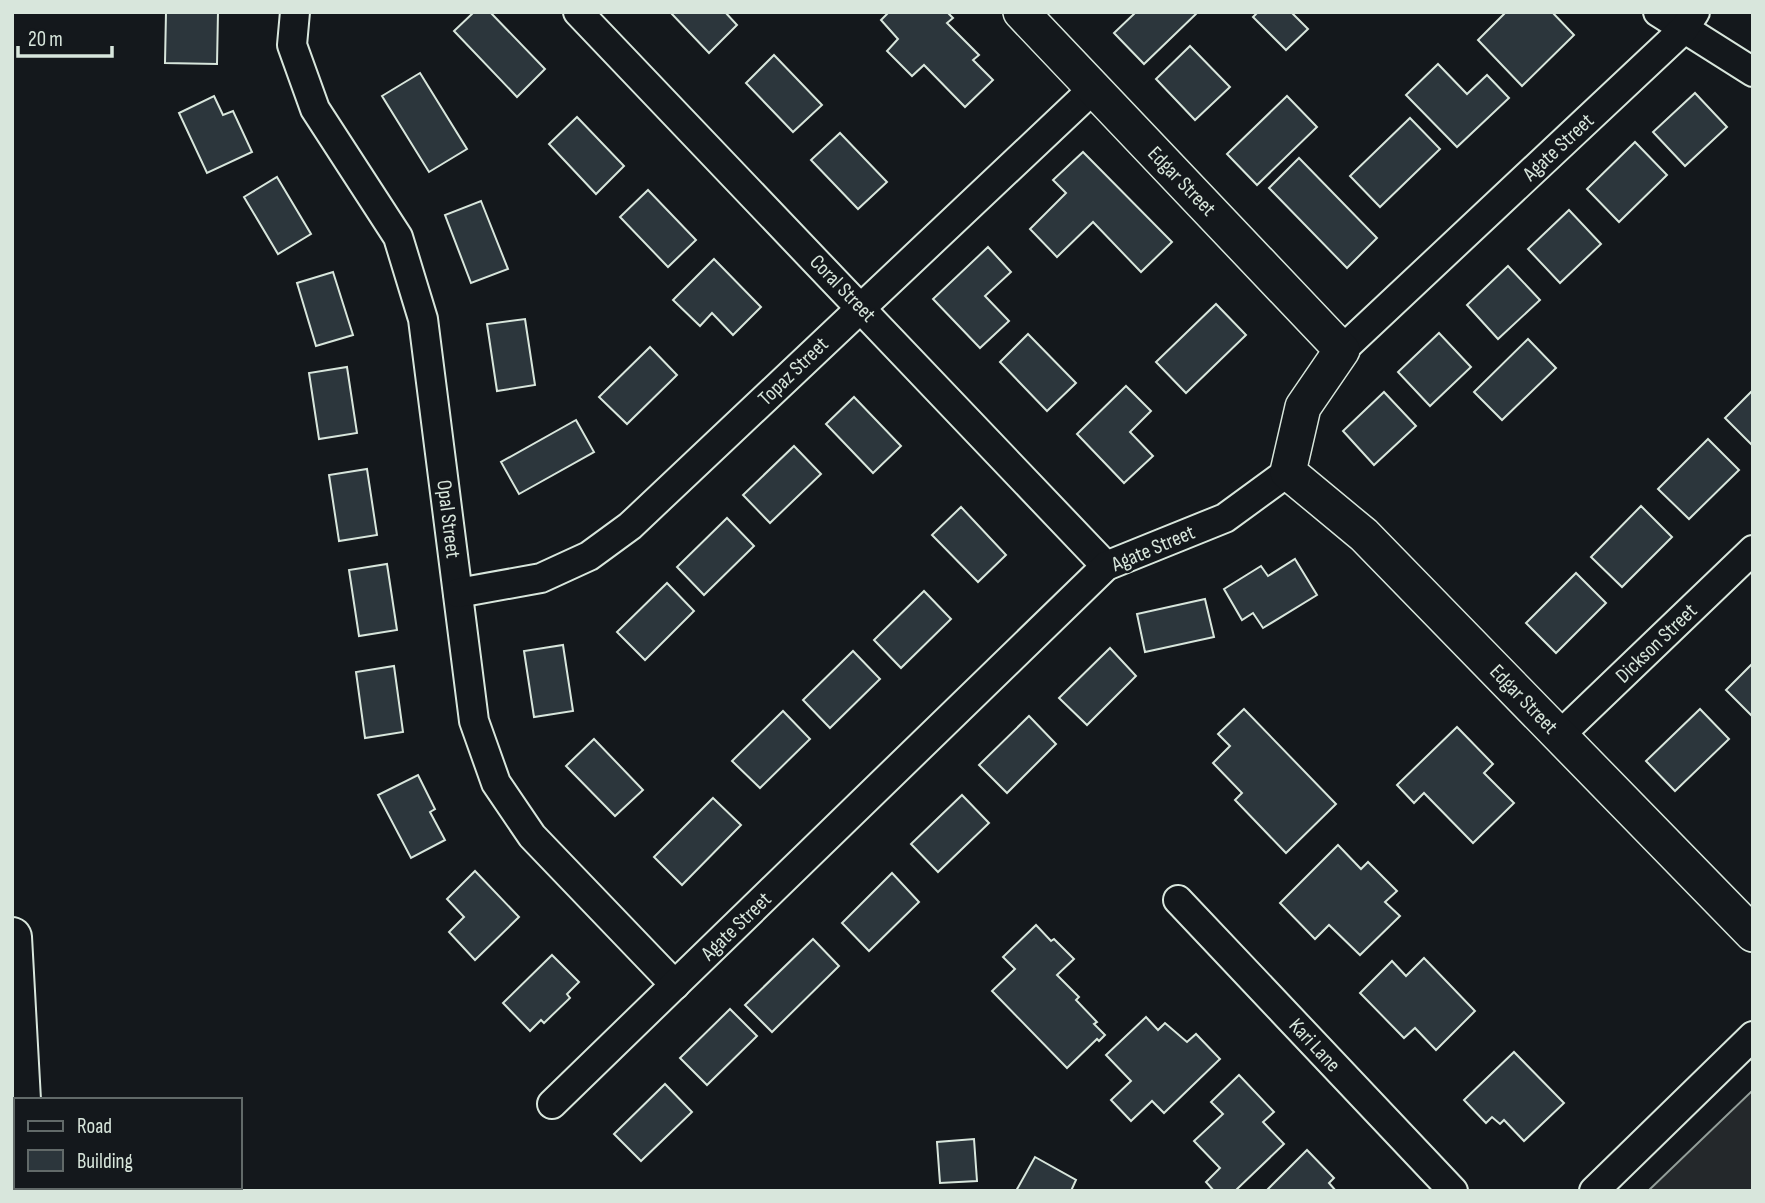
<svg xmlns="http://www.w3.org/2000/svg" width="1765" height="1203" viewBox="0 0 1765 1203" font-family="'Sofia Sans Condensed',sans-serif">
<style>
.parking{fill:#24282b;stroke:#939e99;stroke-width:2}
.building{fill:#2c363c;stroke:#d8e6dc;stroke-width:2}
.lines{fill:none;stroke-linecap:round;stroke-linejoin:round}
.minor-casing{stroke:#d8e6dc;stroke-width:32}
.tertiary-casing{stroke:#d8e6dc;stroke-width:38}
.secondary-casing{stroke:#d8e6dc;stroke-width:42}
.minor{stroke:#14181c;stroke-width:28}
.tertiary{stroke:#14181c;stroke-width:35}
.secondary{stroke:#14181c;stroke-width:38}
.labels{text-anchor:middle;stroke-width:5;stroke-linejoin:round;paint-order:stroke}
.street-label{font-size:21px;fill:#d8e6dc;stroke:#14181c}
</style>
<rect width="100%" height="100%" fill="#14181c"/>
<polygon class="parking" points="1753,1090 1753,1191 1648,1191"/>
<g class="building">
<polygon points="166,12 218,12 217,64 165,63"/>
<polygon points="474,12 490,12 545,69 517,97 454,31"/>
<polygon points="670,12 725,12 737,25 709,53"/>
<polygon points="889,12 947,12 953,18 947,23 979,55 973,60 993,80 965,107 924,65 912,76 887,51 898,39 881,20"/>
<polygon points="1136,12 1198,12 1144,64 1114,33"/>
<polygon points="1258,12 1291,12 1308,29 1286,50 1253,17"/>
<polygon points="1506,12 1552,12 1574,35 1522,86 1478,40"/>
<polygon points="1190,46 1230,87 1195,120 1156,79"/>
<polygon points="774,55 822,105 793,132 746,83"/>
<polygon points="1438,64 1467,94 1487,75 1509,98 1457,147 1406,95"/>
<polygon points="420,73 467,149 429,172 382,96"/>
<polygon points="1695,93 1727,127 1685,166 1653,132"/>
<polygon points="214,96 223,115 233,111 252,152 207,173 179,113"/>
<polygon points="1287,96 1317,127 1257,185 1227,154"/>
<polygon points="577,117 624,166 596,194 549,144"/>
<polygon points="1410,118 1440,149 1380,207 1350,176"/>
<polygon points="840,133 887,182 858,209 811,160"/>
<polygon points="1635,142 1667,175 1619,222 1587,189"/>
<polygon points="1083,152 1172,242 1141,272 1093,222 1057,257 1030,229 1066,193 1053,180"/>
<polygon points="1299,158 1377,238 1347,268 1269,188"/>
<polygon points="277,177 311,234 278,254 244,197"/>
<polygon points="648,190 696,240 668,267 620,217"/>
<polygon points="481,201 508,269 471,283 445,215"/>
<polygon points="1569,210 1601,244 1560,283 1528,249"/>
<polygon points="988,247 1011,272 985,296 1009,321 980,348 933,299"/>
<polygon points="714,259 761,307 733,335 712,313 700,326 673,300"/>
<polygon points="1508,266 1540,300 1498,339 1467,305"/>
<polygon points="333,272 353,335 316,346 297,283"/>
<polygon points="1216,304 1246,335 1186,393 1156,362"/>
<polygon points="525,319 535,385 497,391 487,324"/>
<polygon points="1439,333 1471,367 1430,406 1398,372"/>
<polygon points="1028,334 1076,383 1047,411 1000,362"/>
<polygon points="1528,339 1556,368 1502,420 1474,392"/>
<polygon points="650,347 677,375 627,424 599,397"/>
<polygon points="347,367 357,433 319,439 309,373"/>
<polygon points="1126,386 1151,411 1130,432 1153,456 1124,483 1077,434"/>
<polygon points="1753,390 1753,446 1725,418"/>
<polygon points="1384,392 1416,426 1374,465 1343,431"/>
<polygon points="854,397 901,446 873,473 826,424"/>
<polygon points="576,420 594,452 519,494 501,462"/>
<polygon points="1708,439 1739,470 1689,519 1658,489"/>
<polygon points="794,446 821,474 770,523 743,495"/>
<polygon points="367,469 377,535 339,541 329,475"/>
<polygon points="1641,506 1672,537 1622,587 1591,557"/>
<polygon points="961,507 1006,555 978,582 932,535"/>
<polygon points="727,518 754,546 704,595 677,567"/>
<polygon points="1295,559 1317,595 1263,628 1253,613 1242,620 1224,589 1261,566 1268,576"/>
<polygon points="387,564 397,630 359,636 349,570"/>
<polygon points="1576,573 1606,603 1556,653 1526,623"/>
<polygon points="667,583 694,611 645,660 617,632"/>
<polygon points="924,591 951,619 901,668 874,640"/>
<polygon points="1205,599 1214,637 1145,652 1137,614"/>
<polygon points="563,645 573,711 534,717 524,651"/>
<polygon points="1110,648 1136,676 1087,725 1059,698"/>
<polygon points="853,651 880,679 830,728 803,700"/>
<polygon points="1753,663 1753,717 1726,690"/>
<polygon points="394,666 403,732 365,738 356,672"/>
<polygon points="1244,709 1336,804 1286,853 1235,800 1242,793 1213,763 1230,746 1218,734"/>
<polygon points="1700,709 1729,739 1675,791 1646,761"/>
<polygon points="783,711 810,739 760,788 732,761"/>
<polygon points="1029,716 1056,744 1007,793 979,765"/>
<polygon points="1457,727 1493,764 1484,773 1514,803 1473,843 1424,793 1414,803 1397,785"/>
<polygon points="594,739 643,790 615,816 566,766"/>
<polygon points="418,775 435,809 430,812 445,840 411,858 378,795"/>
<polygon points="962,795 989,823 938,872 911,844"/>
<polygon points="713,798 741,825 682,885 654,857"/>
<polygon points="1338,845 1361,869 1368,862 1397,891 1385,902 1400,916 1360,955 1329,925 1315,939 1280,903"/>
<polygon points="475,871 519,917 475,960 449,932 464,917 447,899"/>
<polygon points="892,873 919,902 869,951 842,923"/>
<polygon points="1036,925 1051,941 1054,939 1074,959 1057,975 1079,997 1076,1000 1097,1022 1094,1024 1105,1035 1099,1041 1097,1039 1067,1068 992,991 1015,969 1003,957"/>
<polygon points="813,939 839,966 772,1032 745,1005"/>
<polygon points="552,955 579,982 567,994 570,998 544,1023 541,1020 530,1031 503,1003"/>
<polygon points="1424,958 1475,1011 1436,1050 1415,1028 1404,1038 1360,993 1392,961 1406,976"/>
<polygon points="730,1009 757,1036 707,1085 680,1058"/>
<polygon points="1146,1017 1158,1030 1165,1023 1187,1042 1196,1034 1220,1059 1164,1113 1152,1101 1131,1121 1111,1100 1131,1081 1106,1055"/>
<polygon points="1514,1052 1564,1103 1524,1141 1504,1120 1500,1124 1492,1117 1486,1123 1464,1100"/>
<polygon points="1239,1075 1274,1112 1263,1122 1284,1144 1235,1191 1214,1191 1206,1182 1220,1168 1194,1141 1223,1114 1211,1102"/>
<polygon points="665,1084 692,1112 641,1161 614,1134"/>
<polygon points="974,1139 977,1181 940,1183 937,1142"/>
<polygon points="1307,1150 1334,1178 1329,1183 1336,1191 1266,1191"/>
<polygon points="1035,1157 1076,1180 1071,1191 1016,1191"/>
</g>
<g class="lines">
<defs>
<g id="minor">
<polyline points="295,12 292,45 315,109 398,237 423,319 474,721 496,783 532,836 675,985"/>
<polyline points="578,12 1106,566"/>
<polyline points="1658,12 1753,72"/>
<polyline points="1342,350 1684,29 1695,12"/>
<polyline points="458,593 541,578 589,556 630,526 1093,89"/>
<polyline points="1559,736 1753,550"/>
<polyline points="1178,900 1453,1191"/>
<polyline points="552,1104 1106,566 1225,518 1288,472"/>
<polyline points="1594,1191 1753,1036"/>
</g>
<polyline id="tertiary" points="1021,12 1342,350 1303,407 1288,472 1364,535 1753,934"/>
<g id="secondary">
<polyline points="12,937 21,1100"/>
<polyline points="44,1187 45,1191"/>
</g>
</defs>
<use href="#minor" class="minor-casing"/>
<use href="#tertiary" class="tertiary-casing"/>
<use href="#secondary" class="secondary-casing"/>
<use href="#minor" class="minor"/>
<use href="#tertiary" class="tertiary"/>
<use href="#secondary" class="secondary"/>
</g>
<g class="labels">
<g class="street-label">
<text transform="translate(1558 147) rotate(-43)" y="7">Agate Street</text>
<text transform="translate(1182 181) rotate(46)" y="7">Edgar Street</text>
<text transform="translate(843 288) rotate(46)" y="7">Coral Street</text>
<text transform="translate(793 371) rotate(-44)" y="7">Topaz Street</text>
<text transform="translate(449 519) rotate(83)" y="7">Opal Street</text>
<text transform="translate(1153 548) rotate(-23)" y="7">Agate Street</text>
<text transform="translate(1656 643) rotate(-44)" y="7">Dickson Street</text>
<text transform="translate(1524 699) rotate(46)" y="7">Edgar Street</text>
<text transform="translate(736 926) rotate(-44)" y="7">Agate Street</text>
<text transform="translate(1315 1045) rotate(47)" y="7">Kari Lane</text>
</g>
</g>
<rect width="1765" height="1203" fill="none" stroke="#d8e6dc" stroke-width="28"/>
<rect x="14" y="1098" width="228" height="91" fill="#14181c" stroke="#626a69" stroke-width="2"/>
<rect x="28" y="1121" width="35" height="10" fill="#14181c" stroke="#626a69" stroke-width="2"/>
<text x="77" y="1133" font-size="21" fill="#d8e6dc">Road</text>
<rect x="28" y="1150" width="35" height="21" fill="#2c363c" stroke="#626a69" stroke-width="2"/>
<text x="77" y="1168" font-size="21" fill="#d8e6dc">Building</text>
<path d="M18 46v10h94v-10" fill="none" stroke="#d8e6dc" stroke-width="3.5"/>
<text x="28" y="46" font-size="21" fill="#d8e6dc" stroke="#14181c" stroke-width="5" paint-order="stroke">20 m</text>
</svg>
